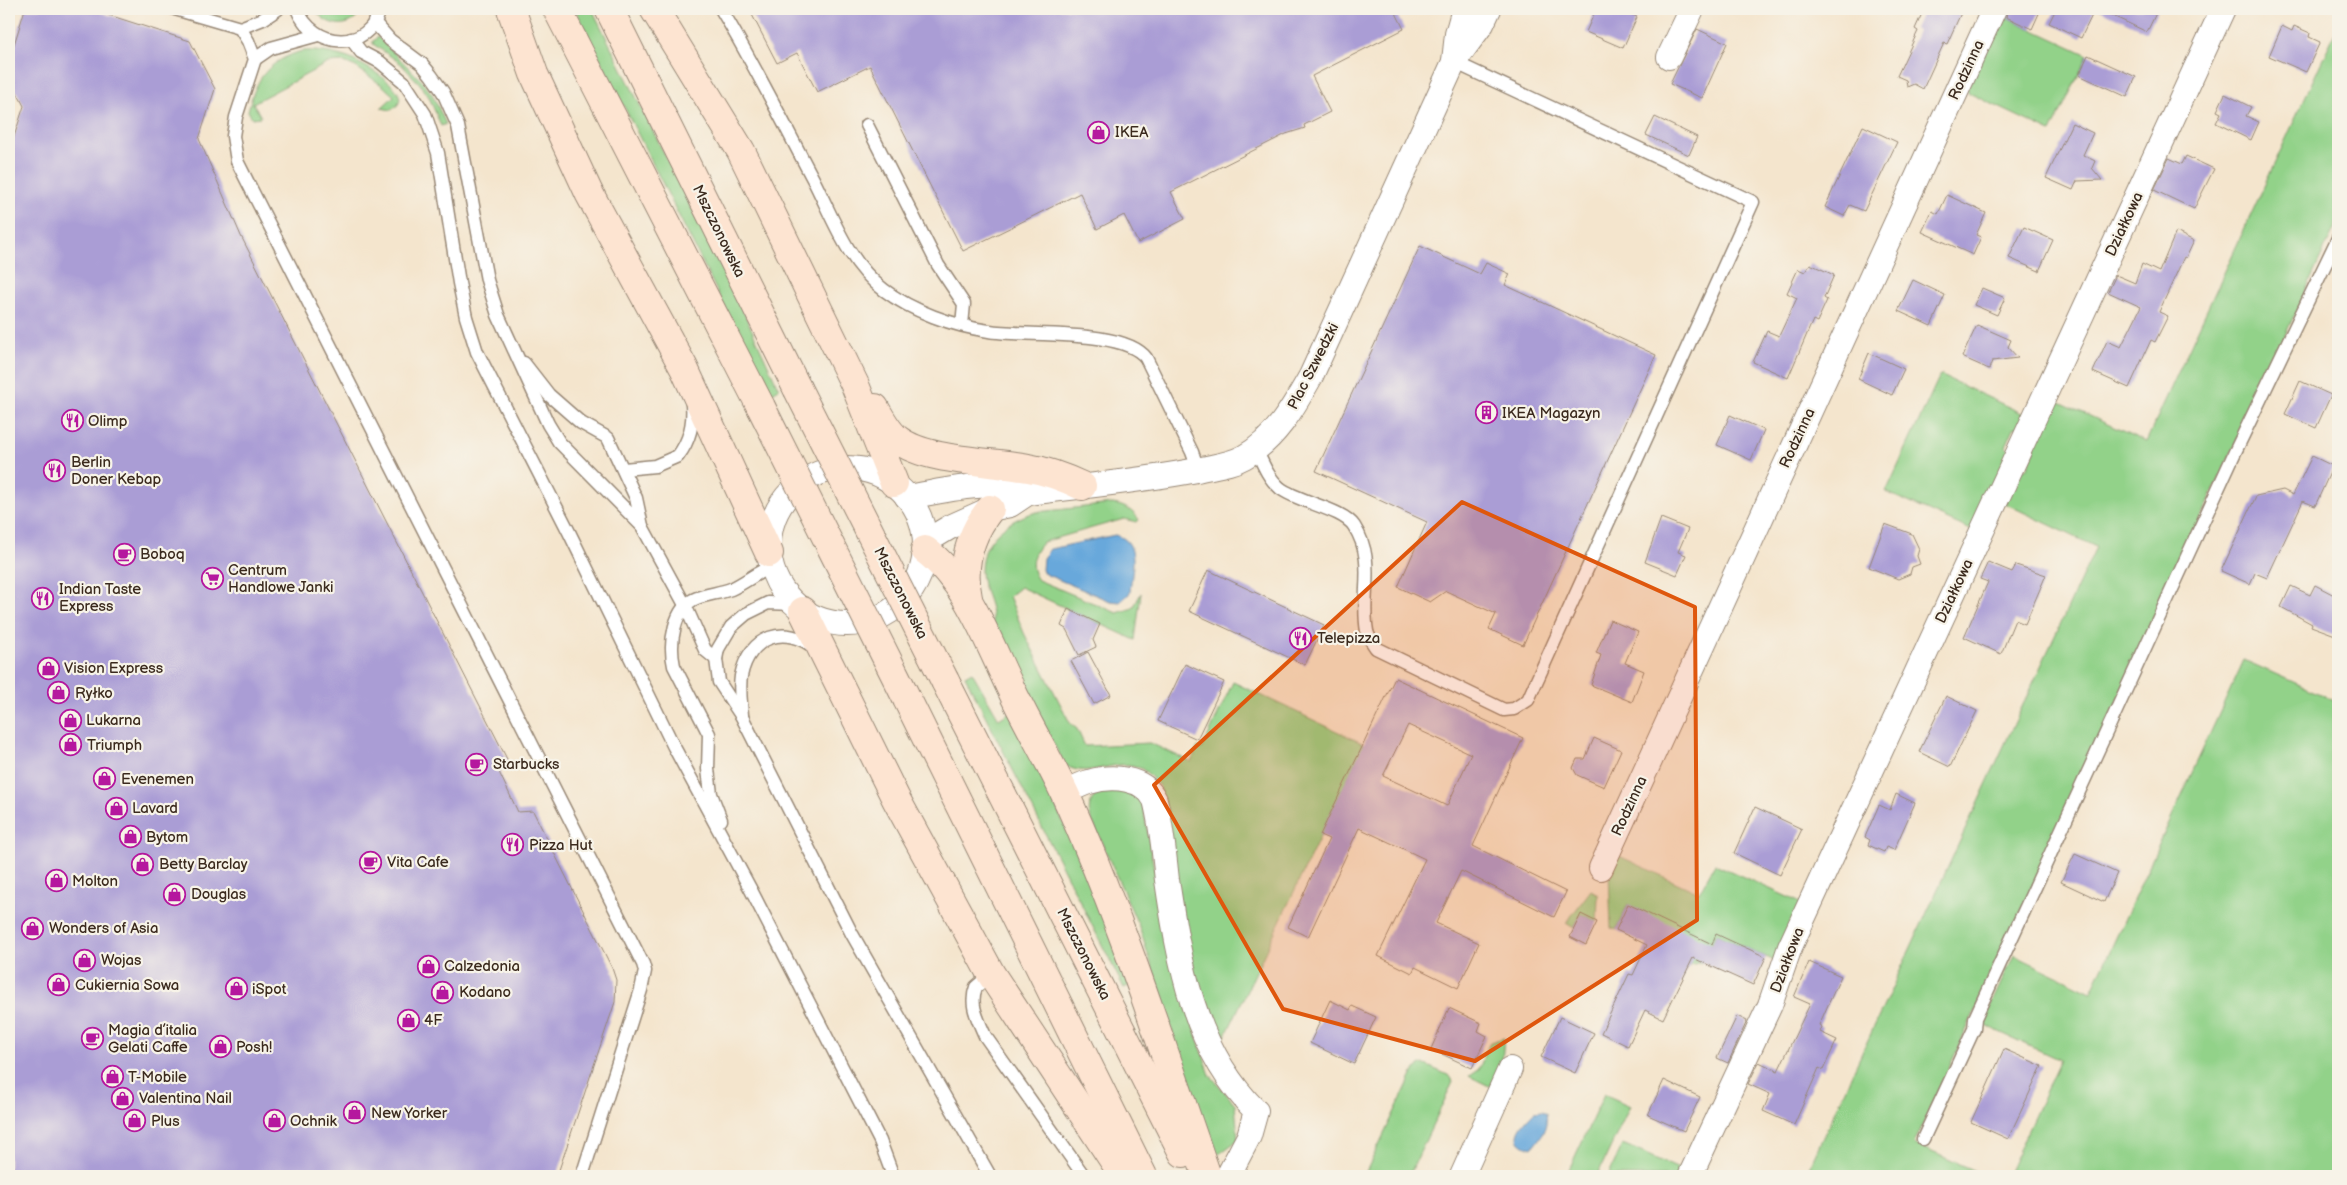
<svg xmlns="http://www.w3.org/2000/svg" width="2347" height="1185" viewBox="0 0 2347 1185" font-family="'Balsamiq Sans',sans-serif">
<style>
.green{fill:#92d289;stroke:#667e54}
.water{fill:#67a8db;stroke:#51697c}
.building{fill:#aa9dd5;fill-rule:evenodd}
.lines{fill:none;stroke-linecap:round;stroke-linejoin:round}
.service-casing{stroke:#988876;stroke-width:15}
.minor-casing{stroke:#988876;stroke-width:26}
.secondary-casing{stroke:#988876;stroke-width:30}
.service{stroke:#fff;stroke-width:12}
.minor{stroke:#fff;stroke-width:24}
.secondary{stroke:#fde4d1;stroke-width:28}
.secondary-bridge-casing{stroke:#988876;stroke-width:30;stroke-linecap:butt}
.secondary-bridge{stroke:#fde4d1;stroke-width:28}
.marked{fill:#df570d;fill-opacity:0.2;stroke:#df570d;stroke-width:4;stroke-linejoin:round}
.labels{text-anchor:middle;stroke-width:4.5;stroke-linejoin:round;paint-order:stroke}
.street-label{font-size:15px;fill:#3b2a1e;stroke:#f7f3e8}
.poi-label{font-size:15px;fill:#3b2a1e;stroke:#f7f3e8;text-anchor:start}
</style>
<rect width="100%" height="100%" fill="#f7f3e8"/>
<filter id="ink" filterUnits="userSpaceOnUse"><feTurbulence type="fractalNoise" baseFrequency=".02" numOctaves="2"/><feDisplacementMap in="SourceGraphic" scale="10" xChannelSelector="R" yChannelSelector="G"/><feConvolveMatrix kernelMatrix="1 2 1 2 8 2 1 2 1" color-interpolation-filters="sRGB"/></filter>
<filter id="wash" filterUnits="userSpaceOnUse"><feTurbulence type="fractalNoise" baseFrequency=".0096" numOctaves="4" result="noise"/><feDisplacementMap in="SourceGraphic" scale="20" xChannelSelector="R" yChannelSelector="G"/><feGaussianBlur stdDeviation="1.12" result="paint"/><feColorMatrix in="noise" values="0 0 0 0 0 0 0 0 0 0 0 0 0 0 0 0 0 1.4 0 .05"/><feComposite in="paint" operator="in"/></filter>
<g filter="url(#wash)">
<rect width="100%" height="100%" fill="#f4e5cd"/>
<g class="green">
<path d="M315,9h48c-11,22 -37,19 -48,0z"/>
<polygon points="575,9 592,9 745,315 779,389 769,395"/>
<polygon points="2004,16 2088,55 2051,132 1969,93 1967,88"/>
<polygon points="2338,26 2338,220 1914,1144 1986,1176 1805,1176 2096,547 2002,502 2015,473 2027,468 2035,450 2031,437 2049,397 2146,442"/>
<polygon points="378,37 421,80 432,94 446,124 441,126 429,97 420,84 400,63 373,44 373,41"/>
<path d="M302,51c16,-1 31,2 46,7 13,5 74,36 43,52l-10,-2 13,-12 -11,-10 -27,-19 -12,-5 -16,1 -75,40 8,14 -9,1 -4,-7c8,-33 20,-50 54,-60z"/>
<polygon points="1940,375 2028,416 2025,425 2014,428 2006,446 2011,451 1973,531 1886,492"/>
<path d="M1112,504c11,1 21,6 27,16l-2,2 -13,-3 -81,23c-11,12 -15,24 -5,38l79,33 16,-5 8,-15 -6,47 -115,-53 -11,9 15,37 46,90 7,6 8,17 65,-3 41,19 7,-15 4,2 31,-67 131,62 -139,293 -11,-15 -8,-23h-4l-13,-45 -30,-168c-5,-5 -10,-13 -17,-17 -24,-14 -53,12 -77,-4l-73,-138c2,-16 -4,-27 -9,-42 -10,-38 20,-65 54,-73z"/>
<polygon points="2244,660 2338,702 2338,1176 2007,1176 2060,1060 1982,1024 2014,955 2091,992"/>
<polygon points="972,672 999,719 1010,712 1104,907 1132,984 1124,988 965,676"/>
<path d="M1106,789l26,3 10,9 19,107 36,129 13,38 25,29 3,36 -19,14 -5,-5 -31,-84 -43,-136 -50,-113c-3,-13 4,-22 16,-27z"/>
<polygon points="1617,855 1699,893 1715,864 1803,904 1777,962 1716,934 1703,962 1689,965 1628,904 1616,930 1611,928 1609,871"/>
<polygon points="1591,890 1598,894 1597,922 1581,914 1574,928 1566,923"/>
<polygon points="1504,1038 1502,1062 1491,1087 1469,1076 1479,1069 1490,1042"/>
<polygon points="1423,1064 1448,1075 1453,1082 1409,1176 1364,1176 1415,1069"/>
<polygon points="1604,1094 1630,1106 1597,1176 1566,1176"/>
<polygon points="1623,1144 1681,1170 1679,1176 1608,1176"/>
</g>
<g class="water">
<path d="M1115,535c27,6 16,37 15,58l-10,9 -10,-1 -65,-27 -3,-4 1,-12 7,-9z"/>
<path d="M1542,1111l4,2c3,13 -6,26 -14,35 -26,-7 -10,-24 2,-36z"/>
</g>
<g id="blocks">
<g class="building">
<polygon points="25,9 90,9 190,41 215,89 199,139 241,236 508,761 499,772 518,812 533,811 612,968 616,980 615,1002 557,1176 9,1176 9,152 24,106 9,77 9,61"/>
<polygon points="749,9 1394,9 1404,29 1312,76 1330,112 1304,125 1305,128 1286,134 1171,192 1185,219 1138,243 1124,215 1097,229 1080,193 963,251 870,66 817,92 797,53 777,63"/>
<polygon points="1596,9 1620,9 1637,17 1623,48 1586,32"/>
<polygon points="1924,9 1951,9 1961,13 1947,44 1944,43 1923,89 1914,84 1907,87 1906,80 1897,76 1918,31 1915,29"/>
<polygon points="2008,9 2041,9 2032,29 2006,17"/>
<polygon points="2056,9 2095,9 2081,38 2049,23"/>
<polygon points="2098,9 2158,9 2147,32"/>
<polygon points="2282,26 2292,31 2294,26 2310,33 2309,37 2320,42 2306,72 2269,56"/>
<polygon points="1697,29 1727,43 1702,98 1670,84"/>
<polygon points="2088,55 2136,77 2127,97 2079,75"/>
<polygon points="2225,94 2251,107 2246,116 2259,122 2251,140 2216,123 2221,113 2217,111"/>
<polygon points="1655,117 1697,137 1689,155 1646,135"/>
<polygon points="2072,123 2093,133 2083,155 2095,161 2092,168 2102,180 2077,181 2073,190 2046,178"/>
<polygon points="1863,126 1897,142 1864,211 1850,205 1844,216 1825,207"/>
<polygon points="2186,156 2214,169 2194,209 2154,190 2169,158 2182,164"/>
<polygon points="1947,195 1986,213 1976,235 1981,237 1973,255 1922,232 1932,211 1938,214"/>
<polygon points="2024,227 2053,240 2039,271 2009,258"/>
<polygon points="2176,232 2194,241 2186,258 2184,257 2159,312 2168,316 2155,342 2151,340 2129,388 2093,372 2107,341 2121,347 2141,307 2108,292 2116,275 2135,283 2142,264 2159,272"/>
<polygon points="1420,246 1480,274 1486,263 1510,274 1505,285 1656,355 1523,645 1489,629 1496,614 1446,591 1430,602 1398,587 1427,522 1316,471"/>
<polygon points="1810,264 1834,275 1824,298 1827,300 1817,322 1813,320 1788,378 1753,362 1767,331 1779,336 1797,298 1787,293 1798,269 1805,272"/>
<polygon points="1913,280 1945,295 1931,326 1898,311"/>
<polygon points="1982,288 2005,298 1997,315 1974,305"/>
<polygon points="1977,325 2011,340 2008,347 2018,358 1992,361 1989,369 1962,357"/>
<polygon points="1869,353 1904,369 1892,395 1858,379"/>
<polygon points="2300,381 2331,395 2316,428 2285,414"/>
<polygon points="1730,415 1764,430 1751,460 1717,445"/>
<polygon points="2312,456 2333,466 2315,506 2303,501 2267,578 2255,573 2250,584 2221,571 2256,496 2283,490 2293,495"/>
<polygon points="1661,518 1688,529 1678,552 1686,555 1677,575 1645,562"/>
<polygon points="1885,524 1912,534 1919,549 1917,556 1920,564 1912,567 1910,574 1898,579 1869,567"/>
<polygon points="1988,562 2012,572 2016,565 2046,575 2025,624 2015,620 2001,654 1964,637 1988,582 1980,579"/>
<polygon points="1208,570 1324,625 1305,665 1189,611"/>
<polygon points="2315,585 2338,597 2338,636 2311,626 2312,624 2281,607 2291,586 2310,595"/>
<polygon points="1068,609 1100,624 1093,640 1096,647 1079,655 1066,629 1061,626"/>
<polygon points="1610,620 1638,632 1625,663 1644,671 1632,702 1591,685 1601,655 1596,653"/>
<polygon points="1088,652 1111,695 1094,704 1071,661"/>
<polygon points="1185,664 1224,682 1197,739 1158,721"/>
<path d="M1395,678l128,60 -50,108 93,46 -12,25 -93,-46 -25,52 43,20 -21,45 -43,-21 -3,6 -34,-17 47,-97 -66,-31 -51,109 -20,-10 41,-88 -9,-4zM1408,725l63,29 -24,52 -64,-30z"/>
<polygon points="1946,696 1977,711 1950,767 1919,752"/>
<polygon points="1594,738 1621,750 1604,787 1577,775 1573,768 1577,759 1585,759"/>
<polygon points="1896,794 1915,803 1894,850 1886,847 1884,852 1868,845 1870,840 1865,837 1879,805 1890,810"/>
<polygon points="1755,807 1802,829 1780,875 1734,853"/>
<polygon points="2075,854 2117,873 2104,902 2061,882"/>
<polygon points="1628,904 1712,944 1716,934 1766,957 1753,985 1693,958 1663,1019 1645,1010 1628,1046 1601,1033 1629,974 1633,975 1647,945 1616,930"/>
<polygon points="1581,914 1597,922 1586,945 1570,937"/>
<polygon points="1809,962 1841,976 1819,1025 1822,1027 1820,1032 1837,1040 1823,1070 1819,1068 1794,1125 1763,1111 1770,1094 1748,1084 1759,1062 1778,1071 1810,1004 1794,997"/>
<polygon points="1330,1000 1350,1010 1352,1006 1376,1017 1354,1064 1310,1043"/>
<polygon points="1449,1008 1481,1023 1478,1031 1487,1036 1472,1068 1431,1049"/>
<polygon points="1737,1016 1747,1021 1728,1063 1717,1058"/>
<polygon points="1560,1017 1594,1033 1575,1073 1541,1057"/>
<polygon points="2004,1049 2042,1066 2008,1139 1971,1122"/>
<polygon points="1664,1080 1700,1097 1684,1131 1648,1115"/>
</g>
</g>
</g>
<g filter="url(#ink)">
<use href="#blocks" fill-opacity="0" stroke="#988876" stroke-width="1"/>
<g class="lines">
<defs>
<g id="service">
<polyline points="175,9 240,28 248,41 255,59 236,117 233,136 237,161 643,964 645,971 641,990 582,1176"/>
<path d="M297,9c16,40 72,44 83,0"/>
<path d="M721,9c33,55 62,113 92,170 20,39 35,84 71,111 28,21 69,36 105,41 36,6 135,-3 157,27l46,94 6,17"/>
<polyline points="374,22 390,40 422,64 431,75 443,92 458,126 487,280 498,315 548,424 559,442 642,526 685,605 705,650 716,659"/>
<polyline points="240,28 263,19 278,9"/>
<polyline points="351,39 361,52 380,62 404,82 425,114 438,153 459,283 466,317 477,352 569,532 674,747 751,890 880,1141 893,1176"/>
<polyline points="255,59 271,48 318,35"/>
<polyline points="867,125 938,265 964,304 962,325"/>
<polyline points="524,363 549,395 581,423 608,438 636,498 642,526"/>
<path d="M1256,449c6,13 12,29 24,39 18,14 63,21 74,38 23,36 6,68 13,105 1,6 6,12 9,17l128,62 10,-1 14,-9 225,-498 -299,-140"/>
<path d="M624,469l31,-3 23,-10c12,-16 16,-32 14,-52"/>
<polyline points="794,604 768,603 746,614 731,627 718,649 716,659 719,682 742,717 852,934 990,1176"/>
<path d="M742,715c-1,-13 -3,-26 -1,-39 8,-40 44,-53 75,-27"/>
<path d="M721,820l-10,-26 -3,-25 1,-35 -35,-68c-5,-22 -1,-59 23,-68 11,-4 23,-5 34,-9 13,-6 27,-17 41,-23"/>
<path d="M991,974l-15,13c-7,18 2,32 9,49l99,140"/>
<polyline points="1923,1139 1974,1029 1975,1018 2235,452 2338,238"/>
</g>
<g id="minor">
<polyline points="1669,57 1692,9"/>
<polyline points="1454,61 1457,34 1464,9"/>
<circle cx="847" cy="546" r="78"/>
<path d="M907,497c39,-6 85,-20 121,-4"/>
<path d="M925,542l25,-15 40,-18 20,-4 18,-12c56,-7 113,-12 169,-23 16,-4 33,-5 47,-13 32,-18 50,-51 67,-81l143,-314 28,-38 7,-15"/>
<path d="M1064,793c8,-4 17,-9 25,-11 23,-7 55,-5 66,18 7,26 9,54 12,80 12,82 27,170 89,231l-7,25 -21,40"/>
<polyline points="1601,868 1994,9"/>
<polyline points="1462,1176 1510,1069"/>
<polyline points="1690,1176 1770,1005 1790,947 2223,9"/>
</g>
<g id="secondary">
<polyline points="511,9 534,74 589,193 684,368 769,553"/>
<polyline points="557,9 761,407"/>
<polyline points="609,9 797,388"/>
<polyline points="654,9 741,151 855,385 894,483"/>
<path d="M875,408c6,11 13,24 22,31 29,23 95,22 131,29 19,3 37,10 54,18"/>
<path d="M925,550c44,33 64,95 88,143 16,34 36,67 52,101 56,123 97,254 142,382"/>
<path d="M968,598c-7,-33 1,-62 22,-89"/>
<polyline points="803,611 896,799 991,974 1124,1176"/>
<polyline points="945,681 1183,1153"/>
<polyline points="907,699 1143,1176"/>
</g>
</defs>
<use href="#service" class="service-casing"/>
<use href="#minor" class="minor-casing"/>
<use href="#secondary" class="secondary-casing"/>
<use href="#service" class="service"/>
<use href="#minor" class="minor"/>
<use href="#secondary" class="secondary"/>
<defs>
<g id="secondary-bridge">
<polyline points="797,388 945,681"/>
<polyline points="761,407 907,699"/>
</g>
</defs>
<use href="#secondary-bridge" class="secondary-bridge-casing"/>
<use href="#secondary-bridge" class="secondary-bridge"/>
</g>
</g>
<path class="marked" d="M1462,502l233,105 2,313 -222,141 -192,-52 -129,-224z"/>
<defs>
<symbol id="shop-ring" viewBox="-11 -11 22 22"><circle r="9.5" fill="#f7f3e8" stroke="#b5179e" stroke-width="1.5"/><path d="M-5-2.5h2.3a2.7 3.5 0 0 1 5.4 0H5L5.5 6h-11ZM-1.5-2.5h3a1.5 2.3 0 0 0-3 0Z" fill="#b5179e"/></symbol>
<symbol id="building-ring" viewBox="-11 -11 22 22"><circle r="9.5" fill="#f7f3e8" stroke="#b5179e" stroke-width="1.5"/><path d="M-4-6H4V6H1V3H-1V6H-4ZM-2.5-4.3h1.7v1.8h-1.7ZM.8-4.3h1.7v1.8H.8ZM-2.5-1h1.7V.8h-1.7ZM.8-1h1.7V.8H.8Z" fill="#b5179e"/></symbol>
<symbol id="restaurant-ring" viewBox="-11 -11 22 22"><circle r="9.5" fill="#f7f3e8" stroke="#b5179e" stroke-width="1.5"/><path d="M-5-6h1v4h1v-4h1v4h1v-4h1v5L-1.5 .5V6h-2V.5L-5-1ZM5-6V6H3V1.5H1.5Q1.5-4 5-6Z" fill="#b5179e"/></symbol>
<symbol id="cafe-ring" viewBox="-11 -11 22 22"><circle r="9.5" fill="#f7f3e8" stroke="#b5179e" stroke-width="1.5"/><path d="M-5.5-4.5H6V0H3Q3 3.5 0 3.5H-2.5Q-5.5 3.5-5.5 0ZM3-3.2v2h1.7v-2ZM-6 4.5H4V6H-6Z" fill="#b5179e"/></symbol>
<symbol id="supermarket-ring" viewBox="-11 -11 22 22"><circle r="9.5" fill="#f7f3e8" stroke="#b5179e" stroke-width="1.5"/><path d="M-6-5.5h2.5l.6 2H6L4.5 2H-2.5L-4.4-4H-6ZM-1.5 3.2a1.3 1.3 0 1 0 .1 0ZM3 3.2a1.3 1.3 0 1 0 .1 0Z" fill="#b5179e"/></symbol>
</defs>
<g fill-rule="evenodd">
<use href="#shop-ring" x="1086" y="120" width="25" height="25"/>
<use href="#building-ring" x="1474" y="400" width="25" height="25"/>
<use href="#restaurant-ring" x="60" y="408" width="25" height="25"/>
<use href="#restaurant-ring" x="42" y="458" width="25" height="25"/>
<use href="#cafe-ring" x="112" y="542" width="25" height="25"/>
<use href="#supermarket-ring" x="200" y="566" width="25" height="25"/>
<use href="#restaurant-ring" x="30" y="586" width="25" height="25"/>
<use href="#restaurant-ring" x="1288" y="626" width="25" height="25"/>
<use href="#shop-ring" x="36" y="656" width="25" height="25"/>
<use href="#shop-ring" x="46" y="680" width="25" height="25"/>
<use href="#shop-ring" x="58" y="708" width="25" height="25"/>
<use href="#shop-ring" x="58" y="732" width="25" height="25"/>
<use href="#cafe-ring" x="464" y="752" width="25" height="25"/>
<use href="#shop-ring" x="92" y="766" width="25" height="25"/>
<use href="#shop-ring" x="104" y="796" width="25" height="25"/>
<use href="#shop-ring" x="118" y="824" width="25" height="25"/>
<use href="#restaurant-ring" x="500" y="832" width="25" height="25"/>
<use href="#cafe-ring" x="358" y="850" width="25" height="25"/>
<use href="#shop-ring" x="130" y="852" width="25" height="25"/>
<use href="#shop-ring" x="44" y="868" width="25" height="25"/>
<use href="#shop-ring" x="162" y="882" width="25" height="25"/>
<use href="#shop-ring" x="20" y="916" width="25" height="25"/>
<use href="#shop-ring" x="72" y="948" width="25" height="25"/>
<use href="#shop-ring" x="416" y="954" width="25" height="25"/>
<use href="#shop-ring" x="46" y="972" width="25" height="25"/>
<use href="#shop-ring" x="224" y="976" width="25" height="25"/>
<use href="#shop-ring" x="430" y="980" width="25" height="25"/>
<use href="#shop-ring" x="396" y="1008" width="25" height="25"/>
<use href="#cafe-ring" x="80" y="1026" width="25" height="25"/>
<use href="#shop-ring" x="208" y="1034" width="25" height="25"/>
<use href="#shop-ring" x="100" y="1064" width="25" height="25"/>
<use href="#shop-ring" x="110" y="1086" width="25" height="25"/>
<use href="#shop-ring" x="342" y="1100" width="25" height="25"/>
<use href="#shop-ring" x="122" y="1108" width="25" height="25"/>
<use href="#shop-ring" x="262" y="1108" width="25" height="25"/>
</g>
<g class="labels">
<g class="street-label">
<text transform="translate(1966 70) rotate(-65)" y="5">Rodzinna</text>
<text transform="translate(2124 224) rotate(-65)" y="5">Działkowa</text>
<text transform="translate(719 231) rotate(64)" y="5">Mszczonowska</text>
<text transform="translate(1313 366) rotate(-63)" y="5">Plac Szwedzki</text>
<text transform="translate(1797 438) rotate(-65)" y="5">Rodzinna</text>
<text transform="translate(1954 591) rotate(-65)" y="5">Działkowa</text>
<text transform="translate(901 593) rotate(63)" y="5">Mszczonowska</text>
<text transform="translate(1629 806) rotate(-65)" y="5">Rodzinna</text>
<text transform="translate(1084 954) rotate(63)" y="5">Mszczonowska</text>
<text transform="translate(1787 960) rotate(-69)" y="5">Działkowa</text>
</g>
<g class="poi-label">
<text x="1115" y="137">IKEA</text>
<text x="1502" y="418">IKEA Magazyn</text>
<text x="88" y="426">Olimp</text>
<text x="71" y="467">Berlin<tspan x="71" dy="17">Doner Kebap</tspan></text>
<text x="140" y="559">Boboq</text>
<text x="228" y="575">Centrum<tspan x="228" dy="17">Handlowe Janki</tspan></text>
<text x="59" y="594">Indian Taste<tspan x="59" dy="17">Express</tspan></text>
<text x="1317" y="643">Telepizza</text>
<text x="64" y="673">Vision Express</text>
<text x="75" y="698">Ryłko</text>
<text x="86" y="725">Lukarna</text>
<text x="87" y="750">Triumph</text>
<text x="493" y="769">Starbucks</text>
<text x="121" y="784">Evenemen</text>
<text x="132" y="813">Lavard</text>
<text x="146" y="842">Bytom</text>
<text x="529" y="850">Pizza Hut</text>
<text x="387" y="867">Vita Cafe</text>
<text x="159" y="869">Betty Barclay</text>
<text x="72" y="886">Molton</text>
<text x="191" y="899">Douglas</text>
<text x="49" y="933">Wonders of Asia</text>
<text x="101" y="965">Wojas</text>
<text x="444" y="971">Calzedonia</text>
<text x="75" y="990">Cukiernia Sowa</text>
<text x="252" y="994">iSpot</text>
<text x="459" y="997">Kodano</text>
<text x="424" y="1025">4F</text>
<text x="108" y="1035">Magia d’italia<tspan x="108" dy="17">Gelati Caffe</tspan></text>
<text x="236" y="1052">Posh!</text>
<text x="128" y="1082">T-Mobile</text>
<text x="139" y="1103">Valentina Nail</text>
<text x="371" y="1118">New Yorker</text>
<text x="151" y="1126">Plus</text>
<text x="290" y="1126">Ochnik</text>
</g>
</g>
<rect width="2347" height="1185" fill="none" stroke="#f7f3e8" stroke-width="30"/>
</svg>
